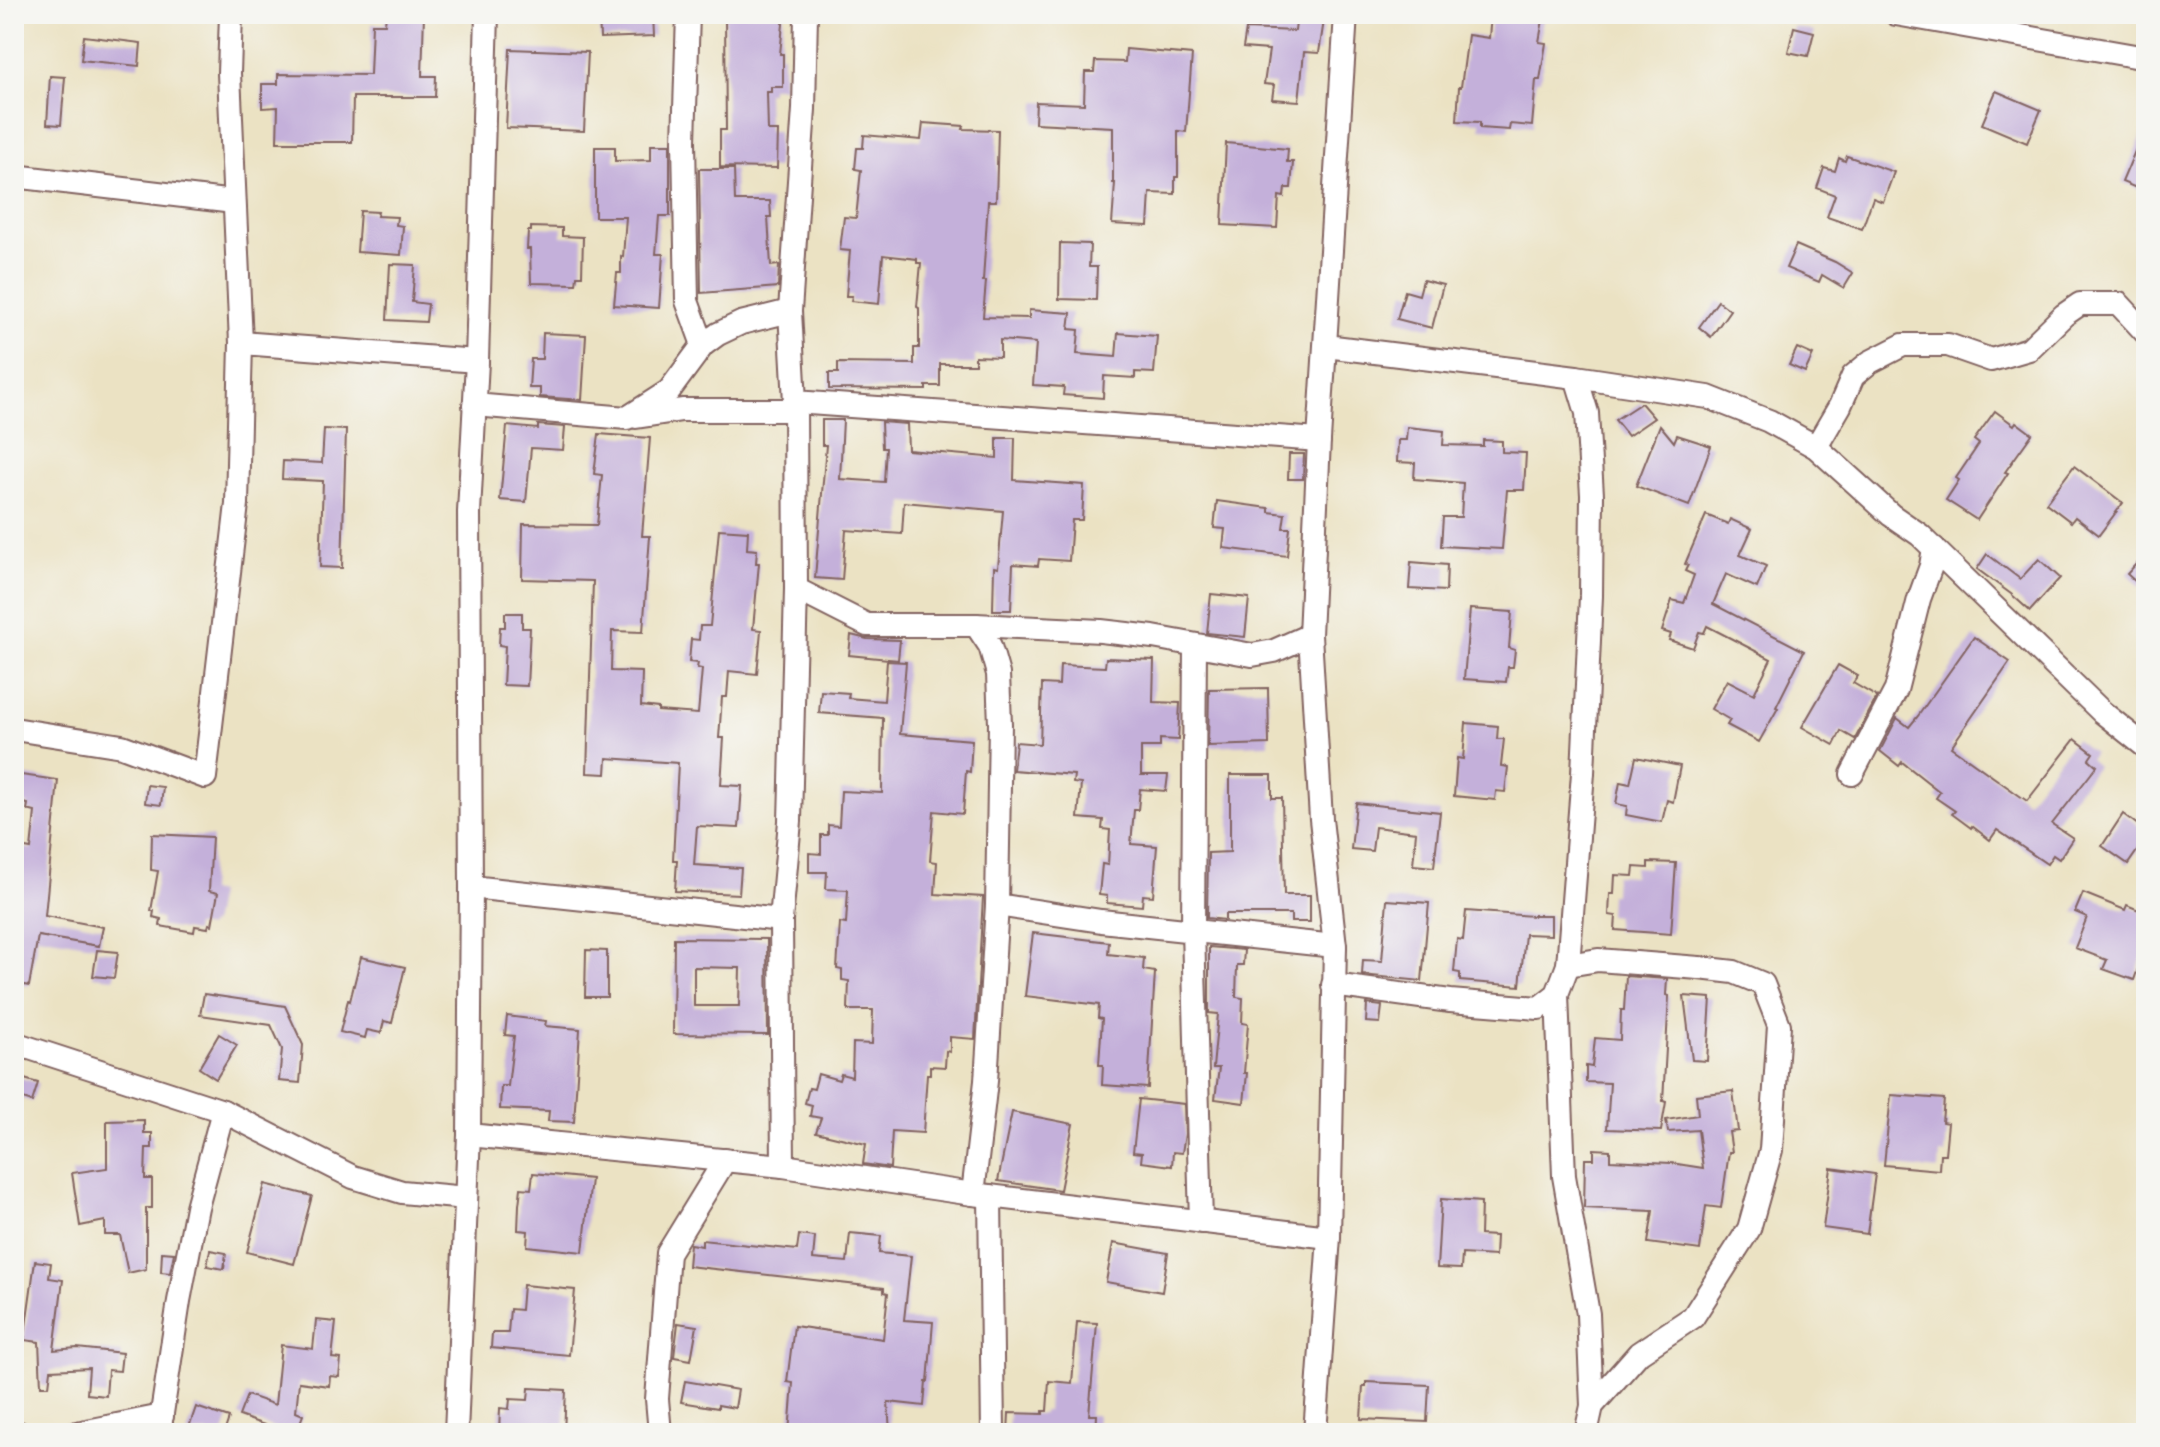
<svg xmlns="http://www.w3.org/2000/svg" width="2160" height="1447" viewBox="0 0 2160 1447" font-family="Mynerve,sans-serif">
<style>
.building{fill:#c4b0da;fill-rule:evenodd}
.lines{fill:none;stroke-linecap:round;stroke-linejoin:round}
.street-casing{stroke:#826360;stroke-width:26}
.street{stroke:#fff;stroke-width:22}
</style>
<rect width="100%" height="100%" fill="#f6f6f2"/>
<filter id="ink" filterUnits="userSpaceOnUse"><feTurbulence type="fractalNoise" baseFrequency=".0125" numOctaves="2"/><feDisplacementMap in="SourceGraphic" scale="16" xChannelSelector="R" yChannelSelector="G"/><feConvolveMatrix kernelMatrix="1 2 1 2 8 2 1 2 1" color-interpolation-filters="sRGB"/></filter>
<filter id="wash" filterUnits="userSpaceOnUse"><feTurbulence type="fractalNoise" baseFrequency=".006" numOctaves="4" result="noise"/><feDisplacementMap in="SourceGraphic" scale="32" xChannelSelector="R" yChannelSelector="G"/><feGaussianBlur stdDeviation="1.8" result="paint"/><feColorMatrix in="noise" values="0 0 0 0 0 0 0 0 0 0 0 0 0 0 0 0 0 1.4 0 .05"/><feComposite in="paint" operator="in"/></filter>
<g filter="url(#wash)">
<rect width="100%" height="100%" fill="#ebe2c3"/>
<g id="blocks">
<g class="building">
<polygon points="386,14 424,14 422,76 436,76 435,97 353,97 352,142 277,142 278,107 262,108 262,84 278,84 278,74 370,75 372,24 385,24"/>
<polygon points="599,14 653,14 654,36 600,38"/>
<polygon points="725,14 784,14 780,54 783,54 783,87 771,87 771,92 767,92 768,131 778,131 777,168 720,167 720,130 726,130"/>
<polygon points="1297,14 1325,14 1319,53 1304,52 1299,101 1272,99 1274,85 1264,84 1269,50 1243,48 1246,29 1295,31"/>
<polygon points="1491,14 1544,14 1539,42 1546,43 1540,80 1536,80 1532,126 1510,124 1509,130 1480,128 1480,122 1457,121 1459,87 1461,87 1468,35 1489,38"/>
<polygon points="1794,27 1814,32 1808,56 1788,52"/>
<polygon points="84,36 141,43 139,66 81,60"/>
<polygon points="510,49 588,52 584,131 506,128"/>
<polygon points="1126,49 1192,55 1186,132 1178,131 1178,177 1175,177 1175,194 1150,193 1148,226 1112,224 1115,183 1113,183 1113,127 1035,123 1036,102 1084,104 1085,72 1094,72 1095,61 1125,62"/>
<polygon points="50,76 65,77 61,125 47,124"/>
<polygon points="1996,91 2041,110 2027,143 1982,124"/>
<polygon points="923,123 964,126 963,129 998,130 996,201 988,201 983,281 986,281 983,317 1029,318 1029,310 1071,313 1069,329 1079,330 1077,354 1116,357 1118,333 1157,336 1154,373 1135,372 1135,378 1104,376 1103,398 1063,395 1064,387 1033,385 1036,343 1000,340 1000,357 975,356 975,364 940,364 940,386 926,386 926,390 829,389 829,373 838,373 838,363 914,364 914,348 919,348 919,308 917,307 921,263 917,263 917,259 883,255 879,304 851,301 852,296 846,296 850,251 840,250 844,217 856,218 861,170 855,169 857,148 863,148 864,135 921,140"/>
<polygon points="2146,125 2146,192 2122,182"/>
<polygon points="1226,143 1288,149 1287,162 1293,162 1291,188 1285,188 1284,197 1279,196 1277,228 1222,225"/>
<polygon points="651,144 670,144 670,216 659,216 656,254 663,254 659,308 614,305 617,273 621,273 621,256 623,257 626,217 595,217 595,147 615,147 615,161 651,160"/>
<polygon points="1847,156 1894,172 1883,202 1873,198 1862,229 1827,217 1835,195 1817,188 1824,168 1835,171 1839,158 1845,161"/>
<polygon points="699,169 734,169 735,201 770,201 771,217 768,217 771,266 779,265 778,287 701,293"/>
<polygon points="360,211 378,212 377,216 397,217 396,225 403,226 401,255 357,252"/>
<polygon points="531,227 562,228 562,236 583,237 582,276 577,276 576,284 531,283 530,249 527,249 528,231 531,231"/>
<polygon points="1060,243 1090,244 1089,267 1097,267 1096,300 1059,299"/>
<polygon points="1796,245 1835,262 1853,273 1844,288 1822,275 1819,282 1786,268"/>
<polygon points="390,264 415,265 412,302 428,304 426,322 387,320"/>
<polygon points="1423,280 1443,285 1432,328 1397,319 1405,291 1419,295"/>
<polygon points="1718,301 1730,310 1711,337 1699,327"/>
<polygon points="543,333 586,335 582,400 540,397 540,388 529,388 531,359 542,359"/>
<polygon points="1797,348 1813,355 1805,372 1789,365"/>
<polygon points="1641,403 1654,418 1628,436 1615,420"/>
<polygon points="1995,411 2014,425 2016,422 2032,434 2005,472 2008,473 1977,520 1946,500 1959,480 1956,478 1979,444 1974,440"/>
<polygon points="822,420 843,420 840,479 884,482 886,448 882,448 881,422 907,424 908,450 997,458 997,438 1015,438 1014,480 1084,485 1082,520 1072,520 1069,561 1039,559 1038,566 1013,564 1011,610 993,610 994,567 998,568 1003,511 904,502 902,534 846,530 842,580 815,578 826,445 822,445"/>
<polygon points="538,425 565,427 563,450 531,448 526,502 500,500 507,426 538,429"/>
<polygon points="1660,425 1674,442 1677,435 1711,446 1689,506 1636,486"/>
<polygon points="1407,427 1444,431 1443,445 1483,446 1483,440 1502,441 1502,452 1526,453 1524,490 1507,490 1502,549 1441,546 1443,517 1461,517 1463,483 1414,479 1415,463 1397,462 1398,440 1406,440"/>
<polygon points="324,429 346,430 342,568 320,567 323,481 282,479 283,461 322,463"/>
<polygon points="599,434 650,438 642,536 650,536 643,632 612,631 611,671 642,672 641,706 658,708 658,711 698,714 702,669 697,668 698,663 689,662 691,639 699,640 700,626 710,626 719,529 748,531 747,549 757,550 756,563 759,563 753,629 761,630 757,674 729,671 727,697 722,697 719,738 724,738 721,785 742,786 739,828 697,826 694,865 741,868 739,894 675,891 677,860 673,860 678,763 607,758 606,774 587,773 593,581 522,579 523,524 597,525 602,475 594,474"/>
<polygon points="1289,454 1304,454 1303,479 1288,479"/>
<polygon points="2074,466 2123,503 2099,535 2075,517 2071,522 2046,503"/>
<polygon points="1217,501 1269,508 1269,512 1285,514 1283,528 1290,528 1287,556 1223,548 1225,529 1214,528"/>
<polygon points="1706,515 1728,524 1730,519 1752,529 1740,555 1766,566 1757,588 1726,574 1713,604 1804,651 1776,707 1778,708 1759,742 1727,725 1730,720 1711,709 1727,680 1754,694 1771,659 1707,626 1704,633 1699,632 1693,648 1669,640 1671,634 1662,631 1672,600 1684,603 1694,575 1685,571 1688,565 1685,564"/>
<polygon points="2146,553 2146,591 2127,574"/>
<polygon points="1987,554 2020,579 2039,559 2060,578 2030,611 2011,594 1977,569"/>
<polygon points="1411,562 1447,565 1446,591 1409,589"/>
<polygon points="1211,594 1249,598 1245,637 1207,633"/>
<polygon points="1470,609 1512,612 1509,648 1515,650 1513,667 1508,667 1506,682 1464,679"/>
<polygon points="505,613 522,613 522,628 530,628 527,686 503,685 505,646 499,645 500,627 505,627"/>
<polygon points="851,635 867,639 900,640 898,660 849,655"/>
<polygon points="1974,637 2010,662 1951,747 2027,801 2075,739 2093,753 2089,759 2097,766 2052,824 2073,838 2059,859 2053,855 2047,864 1997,830 1990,840 1972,826 1971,828 1952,814 1955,811 1936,798 1940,792 1902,762 1899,766 1880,751 1897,718 1909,727 1918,716"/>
<polygon points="1106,658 1154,660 1153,702 1180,703 1178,740 1160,739 1160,747 1141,747 1141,775 1168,775 1166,791 1140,789 1138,810 1134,810 1131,844 1157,846 1153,896 1143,895 1142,906 1107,903 1107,896 1099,895 1102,864 1108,865 1110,830 1102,829 1103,820 1078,818 1081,784 1073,783 1074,775 1013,770 1016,742 1040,744 1042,684 1059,685 1060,665 1105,667"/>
<polygon points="887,661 906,662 900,734 972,740 970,772 966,771 963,814 934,811 930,861 937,862 935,894 983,897 975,1039 950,1037 950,1052 946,1051 945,1067 930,1066 930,1074 927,1074 923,1133 892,1131 890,1168 863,1164 866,1144 816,1132 821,1118 810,1116 812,1105 805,1103 809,1088 814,1089 818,1074 839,1080 841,1074 852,1077 853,1043 872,1044 873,1010 848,1010 849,981 842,980 842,970 837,969 840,923 846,924 848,890 826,889 827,872 809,872 809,853 821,854 821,835 828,835 828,825 839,826 841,791 882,793 883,718 819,713 821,691 849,693 848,698 884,701"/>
<polygon points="1838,665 1858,676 1853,683 1877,697 1855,739 1841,731 1834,745 1802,727"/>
<polygon points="1268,688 1269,744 1208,746 1209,689"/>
<polygon points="1466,723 1498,726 1497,739 1504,739 1501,766 1508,767 1505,792 1496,791 1495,800 1454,796 1457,758 1463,759"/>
<polygon points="1636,757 1680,766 1673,802 1667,800 1662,822 1626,815 1627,806 1616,804 1620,782 1630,784"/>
<polygon points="21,775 58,780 45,916 103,927 99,946 38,936 29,986 14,983 14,846 31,849 35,812 27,810 28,804 17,802"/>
<polygon points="1230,775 1272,775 1272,798 1282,798 1284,895 1310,895 1310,922 1291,922 1291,914 1225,914 1225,920 1207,918 1208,853 1230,852"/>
<polygon points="147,785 163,787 161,805 145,803"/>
<polygon points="1356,803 1440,812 1434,867 1413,865 1416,832 1375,827 1372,851 1351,849"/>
<polygon points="2123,814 2146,831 2146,838 2128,864 2102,846"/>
<polygon points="152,834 212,837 209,891 218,893 212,925 209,924 208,928 195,926 194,932 160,926 161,919 153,917 154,911 151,911 158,871 151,870"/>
<polygon points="1648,862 1676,863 1671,934 1615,930 1616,916 1609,915 1610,894 1614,894 1615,875 1633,876 1634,867 1648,868"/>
<polygon points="2083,893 2125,910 2127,905 2146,913 2146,946 2134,980 2103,969 2107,960 2075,948 2087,917 2075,912"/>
<polygon points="1387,900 1429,903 1422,981 1362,975 1363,960 1382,961"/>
<polygon points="1466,911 1533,916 1533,915 1551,915 1551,935 1525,934 1520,986 1460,981 1460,973 1454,972 1457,939 1463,940"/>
<polygon points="1033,933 1109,942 1108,954 1144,958 1143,970 1155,972 1148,1088 1102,1085 1103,1065 1099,1065 1102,1019 1098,1018 1099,1005 1025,996"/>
<path d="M674,938l93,1 1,96 -95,-1zM694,967l46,1 -1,38h-45z"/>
<polygon points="1209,947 1244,950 1243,965 1237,965 1236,997 1243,998 1242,1023 1248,1024 1244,1073 1247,1073 1244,1103 1215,1099 1219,1068 1213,1068 1218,1014 1209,1013"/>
<polygon points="97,950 118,952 114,978 93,976"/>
<polygon points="586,950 607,951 607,997 585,997"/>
<polygon points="361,957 405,967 392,1023 384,1021 381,1033 367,1030 365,1038 340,1032 348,1000 350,1001"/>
<polygon points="1626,976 1667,979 1666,995 1669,996 1663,1101 1666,1102 1661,1131 1607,1129 1610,1083 1586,1082 1586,1066 1592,1067 1595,1038 1620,1040 1621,1010 1624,1010"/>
<polygon points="204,994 285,1006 303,1045 300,1083 279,1081 282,1049 271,1025 200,1015"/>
<polygon points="1684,996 1711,998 1707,1061 1692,1060"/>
<polygon points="1367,1004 1382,1006 1380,1023 1366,1022"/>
<polygon points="507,1016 546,1021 545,1026 580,1029 574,1122 548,1121 549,1111 500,1109 501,1086 508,1086 514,1036 505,1035"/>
<polygon points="219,1034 237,1045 216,1079 199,1068"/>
<polygon points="14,1076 38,1083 32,1102 14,1096"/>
<polygon points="1733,1091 1738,1131 1729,1132 1732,1152 1729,1152 1721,1208 1706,1206 1700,1250 1648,1243 1653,1211 1584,1208 1585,1159 1594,1159 1594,1149 1610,1150 1610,1160 1671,1163 1703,1168 1698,1130 1668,1132 1666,1120 1698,1115 1696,1095"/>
<polygon points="1891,1095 1944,1099 1942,1122 1948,1123 1945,1154 1940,1154 1939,1170 1884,1165"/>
<polygon points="1139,1099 1184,1104 1185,1134 1182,1153 1173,1152 1172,1166 1141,1162 1142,1153 1133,1152"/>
<polygon points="1012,1112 1073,1124 1060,1190 998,1181"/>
<polygon points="144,1120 144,1133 152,1133 152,1148 146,1148 145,1179 152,1179 152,1208 146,1208 146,1269 128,1273 120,1235 105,1235 105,1221 80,1226 72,1173 107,1168 107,1121"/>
<polygon points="1831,1168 1875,1174 1867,1234 1823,1228"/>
<polygon points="533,1173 591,1179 583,1252 527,1246 528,1231 518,1230 519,1205 521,1188 531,1189"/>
<polygon points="265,1184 312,1196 294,1264 247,1252"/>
<polygon points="1441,1199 1481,1202 1480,1235 1496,1236 1495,1256 1462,1254 1461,1269 1437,1268"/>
<polygon points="850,1233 881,1236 879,1253 911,1256 904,1320 933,1322 928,1382 926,1382 924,1406 888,1402 890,1433 789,1433 793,1383 787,1382 794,1326 883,1339 888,1293 884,1292 884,1288 688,1266 690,1244 702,1246 702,1240 797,1250 799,1235 815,1237 813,1259 847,1262"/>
<polygon points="1113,1243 1168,1253 1162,1292 1106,1282"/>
<polygon points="210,1250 226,1253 224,1269 207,1266"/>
<polygon points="162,1252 174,1253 170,1273 161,1272"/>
<polygon points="35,1261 51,1263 49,1278 63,1280 54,1350 77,1348 122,1353 120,1371 108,1370 106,1396 87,1394 89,1368 51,1370 49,1386 41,1386 39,1342 24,1340"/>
<polygon points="523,1285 575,1290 569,1355 491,1348 492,1333 508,1333 510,1309 521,1310"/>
<polygon points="316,1320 336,1322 332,1358 341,1359 339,1377 330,1376 329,1386 299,1382 296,1412 303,1415 296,1433 274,1433 276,1429 239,1416 247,1395 275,1405 281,1345 313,1349"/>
<polygon points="1077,1322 1097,1323 1089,1415 1097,1415 1096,1433 1008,1433 1009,1413 1043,1414 1043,1411 1047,1411 1049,1381 1072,1383"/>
<polygon points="678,1323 697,1326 691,1360 674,1357"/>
<polygon points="685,1381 738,1390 735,1408 718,1405 718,1408 681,1402"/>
<polygon points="1366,1382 1429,1385 1427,1422 1361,1419 1363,1386 1366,1386"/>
<polygon points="529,1388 566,1390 564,1433 499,1433 500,1408 509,1409 510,1399 528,1400"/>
<polygon points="196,1407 229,1418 224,1433 187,1433"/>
</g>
</g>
</g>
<g filter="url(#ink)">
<use href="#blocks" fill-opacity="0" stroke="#826360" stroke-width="2"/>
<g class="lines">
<defs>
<g id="street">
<polyline points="688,14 684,141 687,301 703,345"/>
<polyline points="1896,14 2146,58"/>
<polyline points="14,176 234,202"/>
<polyline points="241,343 477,361"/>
<polyline points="1326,346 1576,377 1708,397 1769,421 1816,447 1891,515 1920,535 2102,712 2146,747"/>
<polyline points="795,402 1319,440"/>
<polyline points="474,405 627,418 669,391 703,345 718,334 741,323 790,311"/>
<polyline points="636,417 682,410 794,410"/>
<polyline points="1816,447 1840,406 1853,376 1870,362 1903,345 1948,345 1991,360 2029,349 2064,315 2080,304 2119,304 2146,333"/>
<polyline points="796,589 867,625 976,625 1101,631 1153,637 1252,655 1274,651 1310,635"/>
<polyline points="1195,645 1193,930 1201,1222"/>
<polyline points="14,729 122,746 205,777 237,504 241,343 229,73 231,14"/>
<polyline points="1852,774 1896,690 1919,599 1931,566 1934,548"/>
<polyline points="471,887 781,920"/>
<polyline points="997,905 1101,921 1335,946"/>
<polyline points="1568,965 1598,960 1699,968 1734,972 1763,984 1779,1025 1771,1150 1749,1229 1693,1317 1639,1353 1592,1406 1586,1433"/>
<polyline points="1333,985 1450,1001 1539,1008 1557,994 1568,965 1583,773 1591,596 1592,495 1587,413 1576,377"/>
<polyline points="1557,994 1564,1176 1588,1314 1592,1406"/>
<polyline points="14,1043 223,1111 353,1177 402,1192 466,1198"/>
<polyline points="469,1135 783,1166 973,1194 1329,1237"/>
<polyline points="783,1166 781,920 790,821 796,589 795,402 790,311 804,109 806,14"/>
<polyline points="973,1194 986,1081 997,905 1000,724 998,674 990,646 976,625"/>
<polyline points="990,1196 993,1433"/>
<polyline points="14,1433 19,1433"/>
<polyline points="77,1433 162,1416"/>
<polyline points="159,1433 179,1301 197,1207 223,1111"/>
<polyline points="456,1433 469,1135 471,887 469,512 477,361 487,14"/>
<polyline points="660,1433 657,1399 668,1253 725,1160"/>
<polyline points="1315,1433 1329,1237 1335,946 1321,819 1310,635 1319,440 1346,14"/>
</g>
</defs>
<use href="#street" class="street-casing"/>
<use href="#street" class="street"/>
</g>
</g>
<rect width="2160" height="1447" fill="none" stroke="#f6f6f2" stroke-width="48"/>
</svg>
